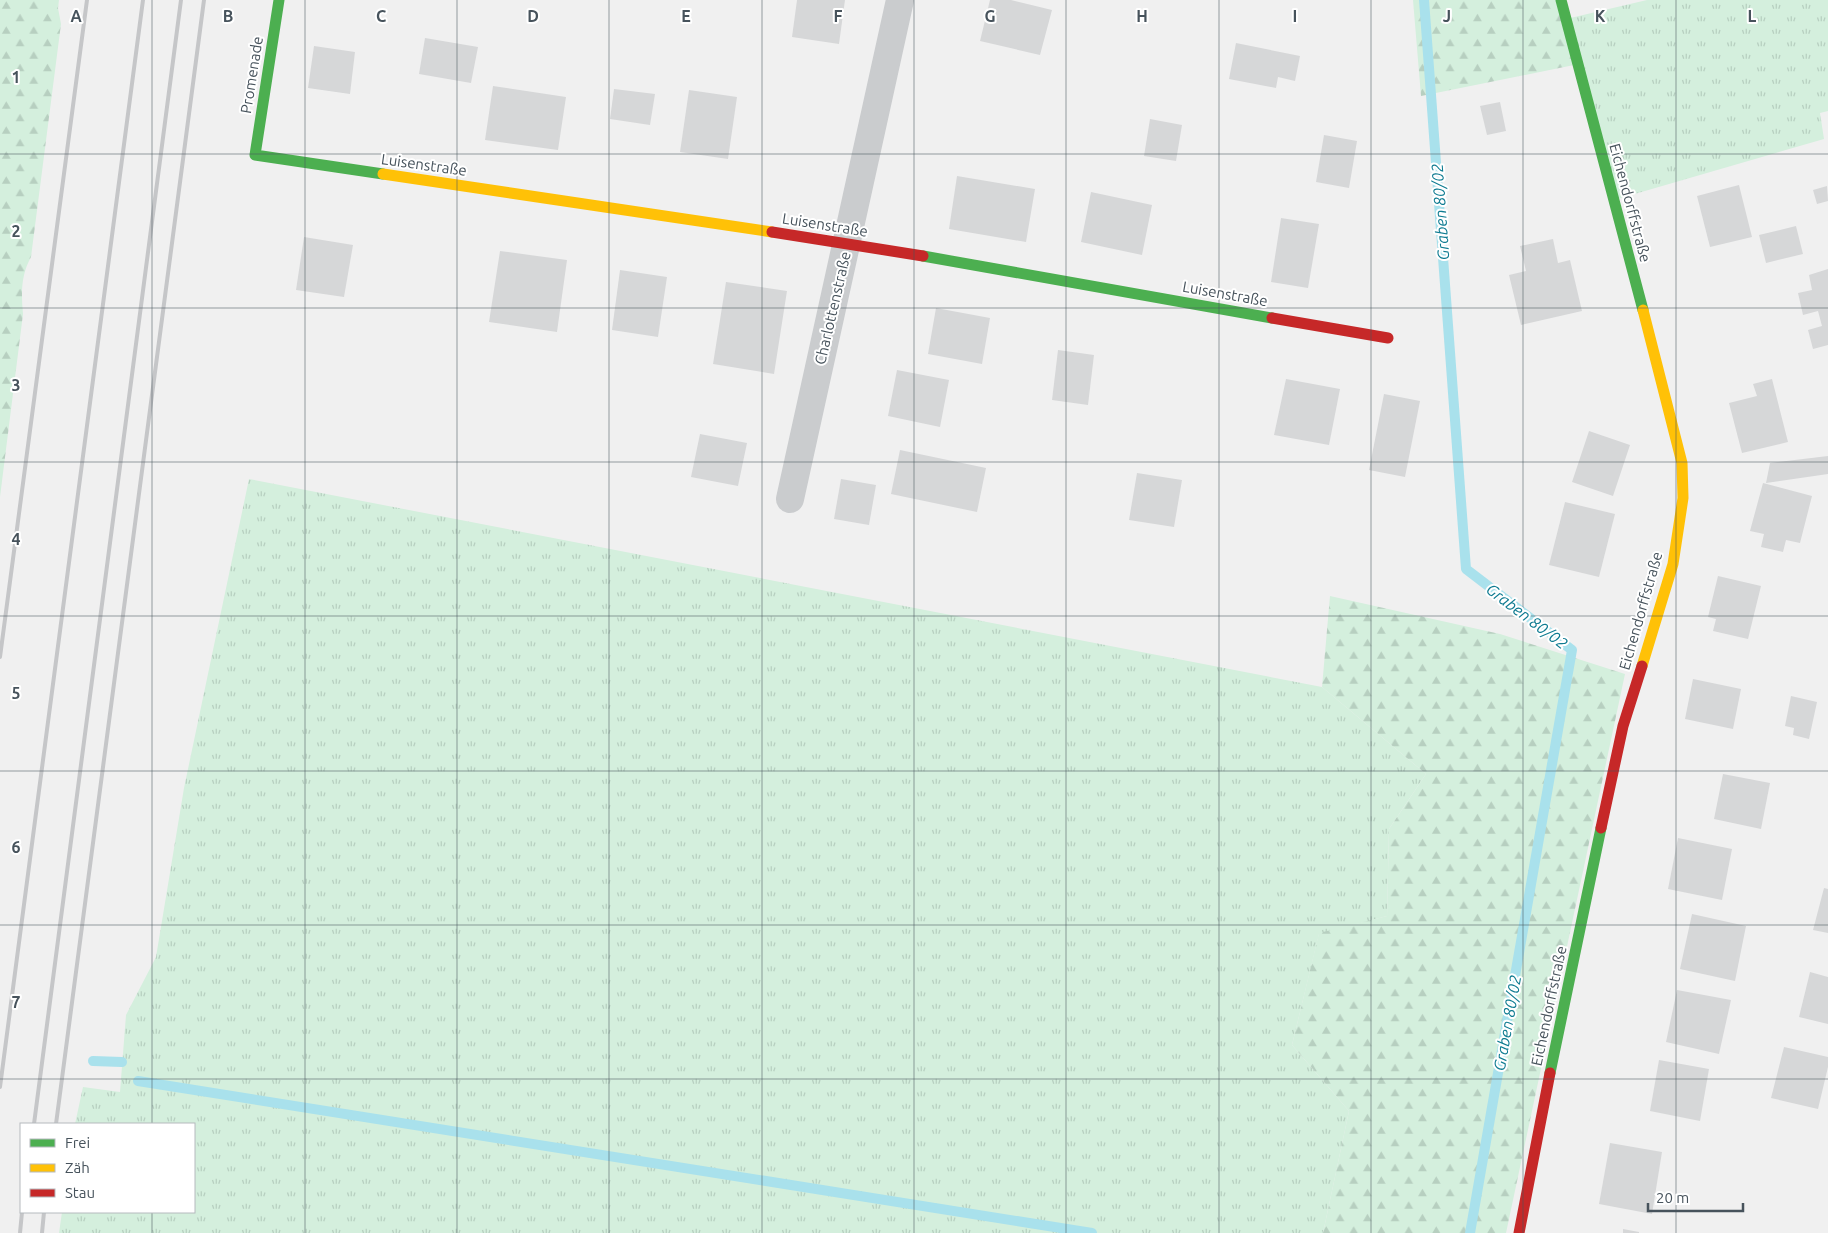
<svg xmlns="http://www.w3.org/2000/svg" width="1828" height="1233" viewBox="0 0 1828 1233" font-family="Ubuntu,sans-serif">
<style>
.grass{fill:url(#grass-tufts)}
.forest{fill:url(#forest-firs)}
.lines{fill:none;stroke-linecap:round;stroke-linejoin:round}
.stream{stroke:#a9e1ec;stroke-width:10}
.building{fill:#d6d7d8}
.street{stroke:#caccce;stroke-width:28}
.fast{stroke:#4caf50;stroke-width:11}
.slow{stroke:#ffc107;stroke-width:11}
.jam{stroke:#c62828;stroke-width:11}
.rail{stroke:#c5c6c8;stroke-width:4}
.grid{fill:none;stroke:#47535c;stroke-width:1;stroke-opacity:0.55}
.labels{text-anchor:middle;stroke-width:4;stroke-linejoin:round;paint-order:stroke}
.street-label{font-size:15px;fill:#47535c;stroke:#fff}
.water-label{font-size:16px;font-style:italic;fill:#0e7b91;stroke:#fff}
.grid-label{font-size:16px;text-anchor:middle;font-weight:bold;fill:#47535c;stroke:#fff;stroke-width:4;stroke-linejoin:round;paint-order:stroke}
</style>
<defs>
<pattern id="grass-tufts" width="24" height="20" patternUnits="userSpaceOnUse" patternTransform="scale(1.25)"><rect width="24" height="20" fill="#d4efdd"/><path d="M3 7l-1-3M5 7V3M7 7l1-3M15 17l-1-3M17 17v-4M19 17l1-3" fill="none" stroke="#b7cfc0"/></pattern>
<pattern id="forest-firs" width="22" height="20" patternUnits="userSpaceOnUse" patternTransform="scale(1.25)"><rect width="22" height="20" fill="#d4efdd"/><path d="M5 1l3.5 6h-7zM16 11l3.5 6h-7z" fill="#b7cfc0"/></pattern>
</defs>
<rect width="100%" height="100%" fill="#f0f0f0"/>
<g class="grass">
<polygon points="1647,0 1828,0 1828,111 1820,113 1824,139 1614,200 1566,19"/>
<polygon points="249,479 1322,687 1426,774 1389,829 1387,916 1319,934 1292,1045 1349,1111 1323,1233 59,1233 62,1212 194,1212 194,1124 75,1124 83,1087 120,1092 126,1015 156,957 184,788"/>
</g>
<g class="forest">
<path d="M0,0h59l-1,8 3,16 -30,233c-10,18 -10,36 -8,57l-23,183z"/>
<polygon points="1413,0 1561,0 1579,64 1421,96"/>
<polygon points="1330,596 1500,634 1625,674 1506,1233 1323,1233 1349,1111 1292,1045 1319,933 1387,916 1389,829 1426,774 1322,687"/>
</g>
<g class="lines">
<g class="stream">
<polyline points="1424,0 1466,569 1572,650 1470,1233"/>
<polyline points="93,1061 122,1062"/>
<polyline points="138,1081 1092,1233"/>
</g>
</g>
<g class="building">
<polygon points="797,0 845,0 839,44 792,37"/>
<polygon points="990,0 1011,0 1052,10 1040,55 980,41"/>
<polygon points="425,38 478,47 471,83 419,74"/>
<polygon points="1236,43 1300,56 1295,81 1278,77 1276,88 1229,79"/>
<polygon points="314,46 355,52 350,94 308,88"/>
<polygon points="493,86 566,97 558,150 485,140"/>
<polygon points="614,89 655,94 650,125 610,119"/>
<polygon points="689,90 737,97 728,159 680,152"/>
<polygon points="1500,102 1506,131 1487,135 1480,106"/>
<polygon points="1150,119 1182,125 1176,161 1144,156"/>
<polygon points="1324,135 1357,141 1349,188 1316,182"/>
<polygon points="957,176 1035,189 1026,242 949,229"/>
<polygon points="1739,185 1752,237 1710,247 1697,196"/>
<polygon points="1827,186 1828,201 1817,204 1813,190"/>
<polygon points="1091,192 1152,205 1142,255 1081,242"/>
<polygon points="1281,218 1319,224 1308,288 1271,282"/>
<polygon points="1796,226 1803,254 1766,263 1759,235"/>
<polygon points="304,237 353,245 344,297 296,290"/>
<polygon points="1553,239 1558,263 1570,260 1582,311 1521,325 1509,275 1526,271 1520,246"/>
<polygon points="500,251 567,260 557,332 489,322"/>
<polygon points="1828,269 1828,345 1813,349 1808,330 1822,326 1818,311 1803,315 1798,293 1812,290 1809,275"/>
<polygon points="620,270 667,277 658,337 612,330"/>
<polygon points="726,282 787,291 774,374 713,364"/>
<polygon points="936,308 990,318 982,364 928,354"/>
<polygon points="1058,350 1094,355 1088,405 1052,400"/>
<polygon points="897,370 949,380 940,427 888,416"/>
<polygon points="1286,379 1340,389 1329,445 1274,435"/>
<polygon points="1772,379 1788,442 1742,453 1729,403 1757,396 1753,384"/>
<polygon points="1384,394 1420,401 1405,477 1369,470"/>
<polygon points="1589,431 1630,445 1613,496 1572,482"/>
<polygon points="700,434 747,443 738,486 691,477"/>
<polygon points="900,450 986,468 977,512 891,494"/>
<polygon points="1828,456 1828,474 1766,483 1770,463"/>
<polygon points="1137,473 1182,480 1174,527 1129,520"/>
<polygon points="841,479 876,485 869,525 834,519"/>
<polygon points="1763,483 1812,496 1800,543 1786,540 1783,552 1761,547 1764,534 1750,531"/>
<polygon points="1565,502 1615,514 1599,577 1549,565"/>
<polygon points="1718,576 1761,586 1748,639 1713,631 1716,619 1708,617"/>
<polygon points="1693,679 1741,689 1733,729 1685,719"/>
<polygon points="1791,696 1817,702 1809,739 1793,735 1794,728 1785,726"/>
<polygon points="1723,774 1770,783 1761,829 1714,819"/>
<polygon points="1678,838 1732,849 1722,900 1668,889"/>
<polygon points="1824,888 1828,889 1828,933 1813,930"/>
<polygon points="1692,914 1746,926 1735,981 1680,969"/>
<polygon points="1810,972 1828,977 1828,1024 1799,1017"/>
<polygon points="1677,990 1731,1000 1719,1054 1666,1042"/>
<polygon points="1784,1047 1828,1057 1828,1067 1818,1109 1771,1098"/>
<polygon points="1659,1060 1709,1069 1700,1121 1650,1111"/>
<polygon points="1610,1143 1662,1152 1652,1214 1599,1204"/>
<polygon points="1623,1229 1639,1232 1639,1233 1623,1233"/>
</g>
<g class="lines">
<polyline class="street" points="790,499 900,0"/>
<g class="fast">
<polyline points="279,0 255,155 383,174"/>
<polyline points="1561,0 1643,310"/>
<polyline points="923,256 1272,318"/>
<polyline points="1550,1073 1601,828"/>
</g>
<g class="slow">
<polyline points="383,174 772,232"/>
<polyline points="1642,666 1673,564 1683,498 1682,463 1643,310"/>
</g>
<g class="jam">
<polyline points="772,232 923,256"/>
<polyline points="1272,318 1388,338"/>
<polyline points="1601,828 1623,726 1642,666"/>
<polyline points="1519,1233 1550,1073"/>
</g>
<g class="rail">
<polyline points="0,657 87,0"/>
<polyline points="0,1087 143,0"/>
<polyline points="34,1124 181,0"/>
<polyline points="56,1124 204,0"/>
<polyline points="20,1233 22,1212"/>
<polyline points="42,1233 44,1212"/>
</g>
</g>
<path class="grid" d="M152,0v1124M305,0v1233M457,0v1233M609,0v1233M762,0v1233M914,0v1233M1066,0v1233M1219,0v1233M1371,0v1233M1523,0v1233M1676,0v1233M0,154h1828M0,308h1828M0,462h1828M0,616h1828M0,771h1828M0,925h1828M0,1079h1828M152,1212v21"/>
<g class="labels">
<g class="street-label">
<text transform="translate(252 75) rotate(-81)" y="5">Promenade</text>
<text transform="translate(424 165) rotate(8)" y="5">Luisenstraße</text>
<text transform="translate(1630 203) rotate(75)" y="5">Eichendorffstraße</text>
<text transform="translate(825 225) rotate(9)" y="5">Luisenstraße</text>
<text transform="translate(1225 294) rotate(10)" y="5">Luisenstraße</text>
<text transform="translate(833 308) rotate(-77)" y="5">Charlottenstraße</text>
<text transform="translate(1641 611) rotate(-74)" y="5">Eichendorffstraße</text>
<text transform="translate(1549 1006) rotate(-78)" y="5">Eichendorffstraße</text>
</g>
<g class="water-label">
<text transform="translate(1440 212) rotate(-94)" y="6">Graben 80/02</text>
<text transform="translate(1527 616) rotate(37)" y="6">Graben 80/02</text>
<text transform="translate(1507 1023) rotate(-80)" y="6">Graben 80/02</text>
</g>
</g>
<g class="grid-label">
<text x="76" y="22">A</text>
<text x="228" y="22">B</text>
<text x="381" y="22">C</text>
<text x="533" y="22">D</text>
<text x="686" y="22">E</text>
<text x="838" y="22">F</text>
<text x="990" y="22">G</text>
<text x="1142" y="22">H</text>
<text x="1295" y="22">I</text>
<text x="1447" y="22">J</text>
<text x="1600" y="22">K</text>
<text x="1752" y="22">L</text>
<text x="16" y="83">1</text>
<text x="16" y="237">2</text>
<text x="16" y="391">3</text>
<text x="16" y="545">4</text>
<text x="16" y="699">5</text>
<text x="16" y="853">6</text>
<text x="16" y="1008">7</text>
</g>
<rect x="20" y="1123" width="175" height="90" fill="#ffffff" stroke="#b5babe"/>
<rect x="30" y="1139" width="25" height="8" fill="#4caf50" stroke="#b5babe"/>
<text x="65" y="1148" font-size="15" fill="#47535c">Frei</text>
<rect x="30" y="1164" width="25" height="8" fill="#ffc107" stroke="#b5babe"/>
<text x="65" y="1173" font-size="15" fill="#47535c">Zäh</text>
<rect x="30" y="1189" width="25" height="8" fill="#c62828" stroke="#b5babe"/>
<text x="65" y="1198" font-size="15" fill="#47535c">Stau</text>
<path d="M1648 1203v8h95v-8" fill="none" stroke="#47535c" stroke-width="2.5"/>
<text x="1656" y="1203" font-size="15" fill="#47535c" stroke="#ffffff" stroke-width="4" paint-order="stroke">20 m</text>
</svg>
